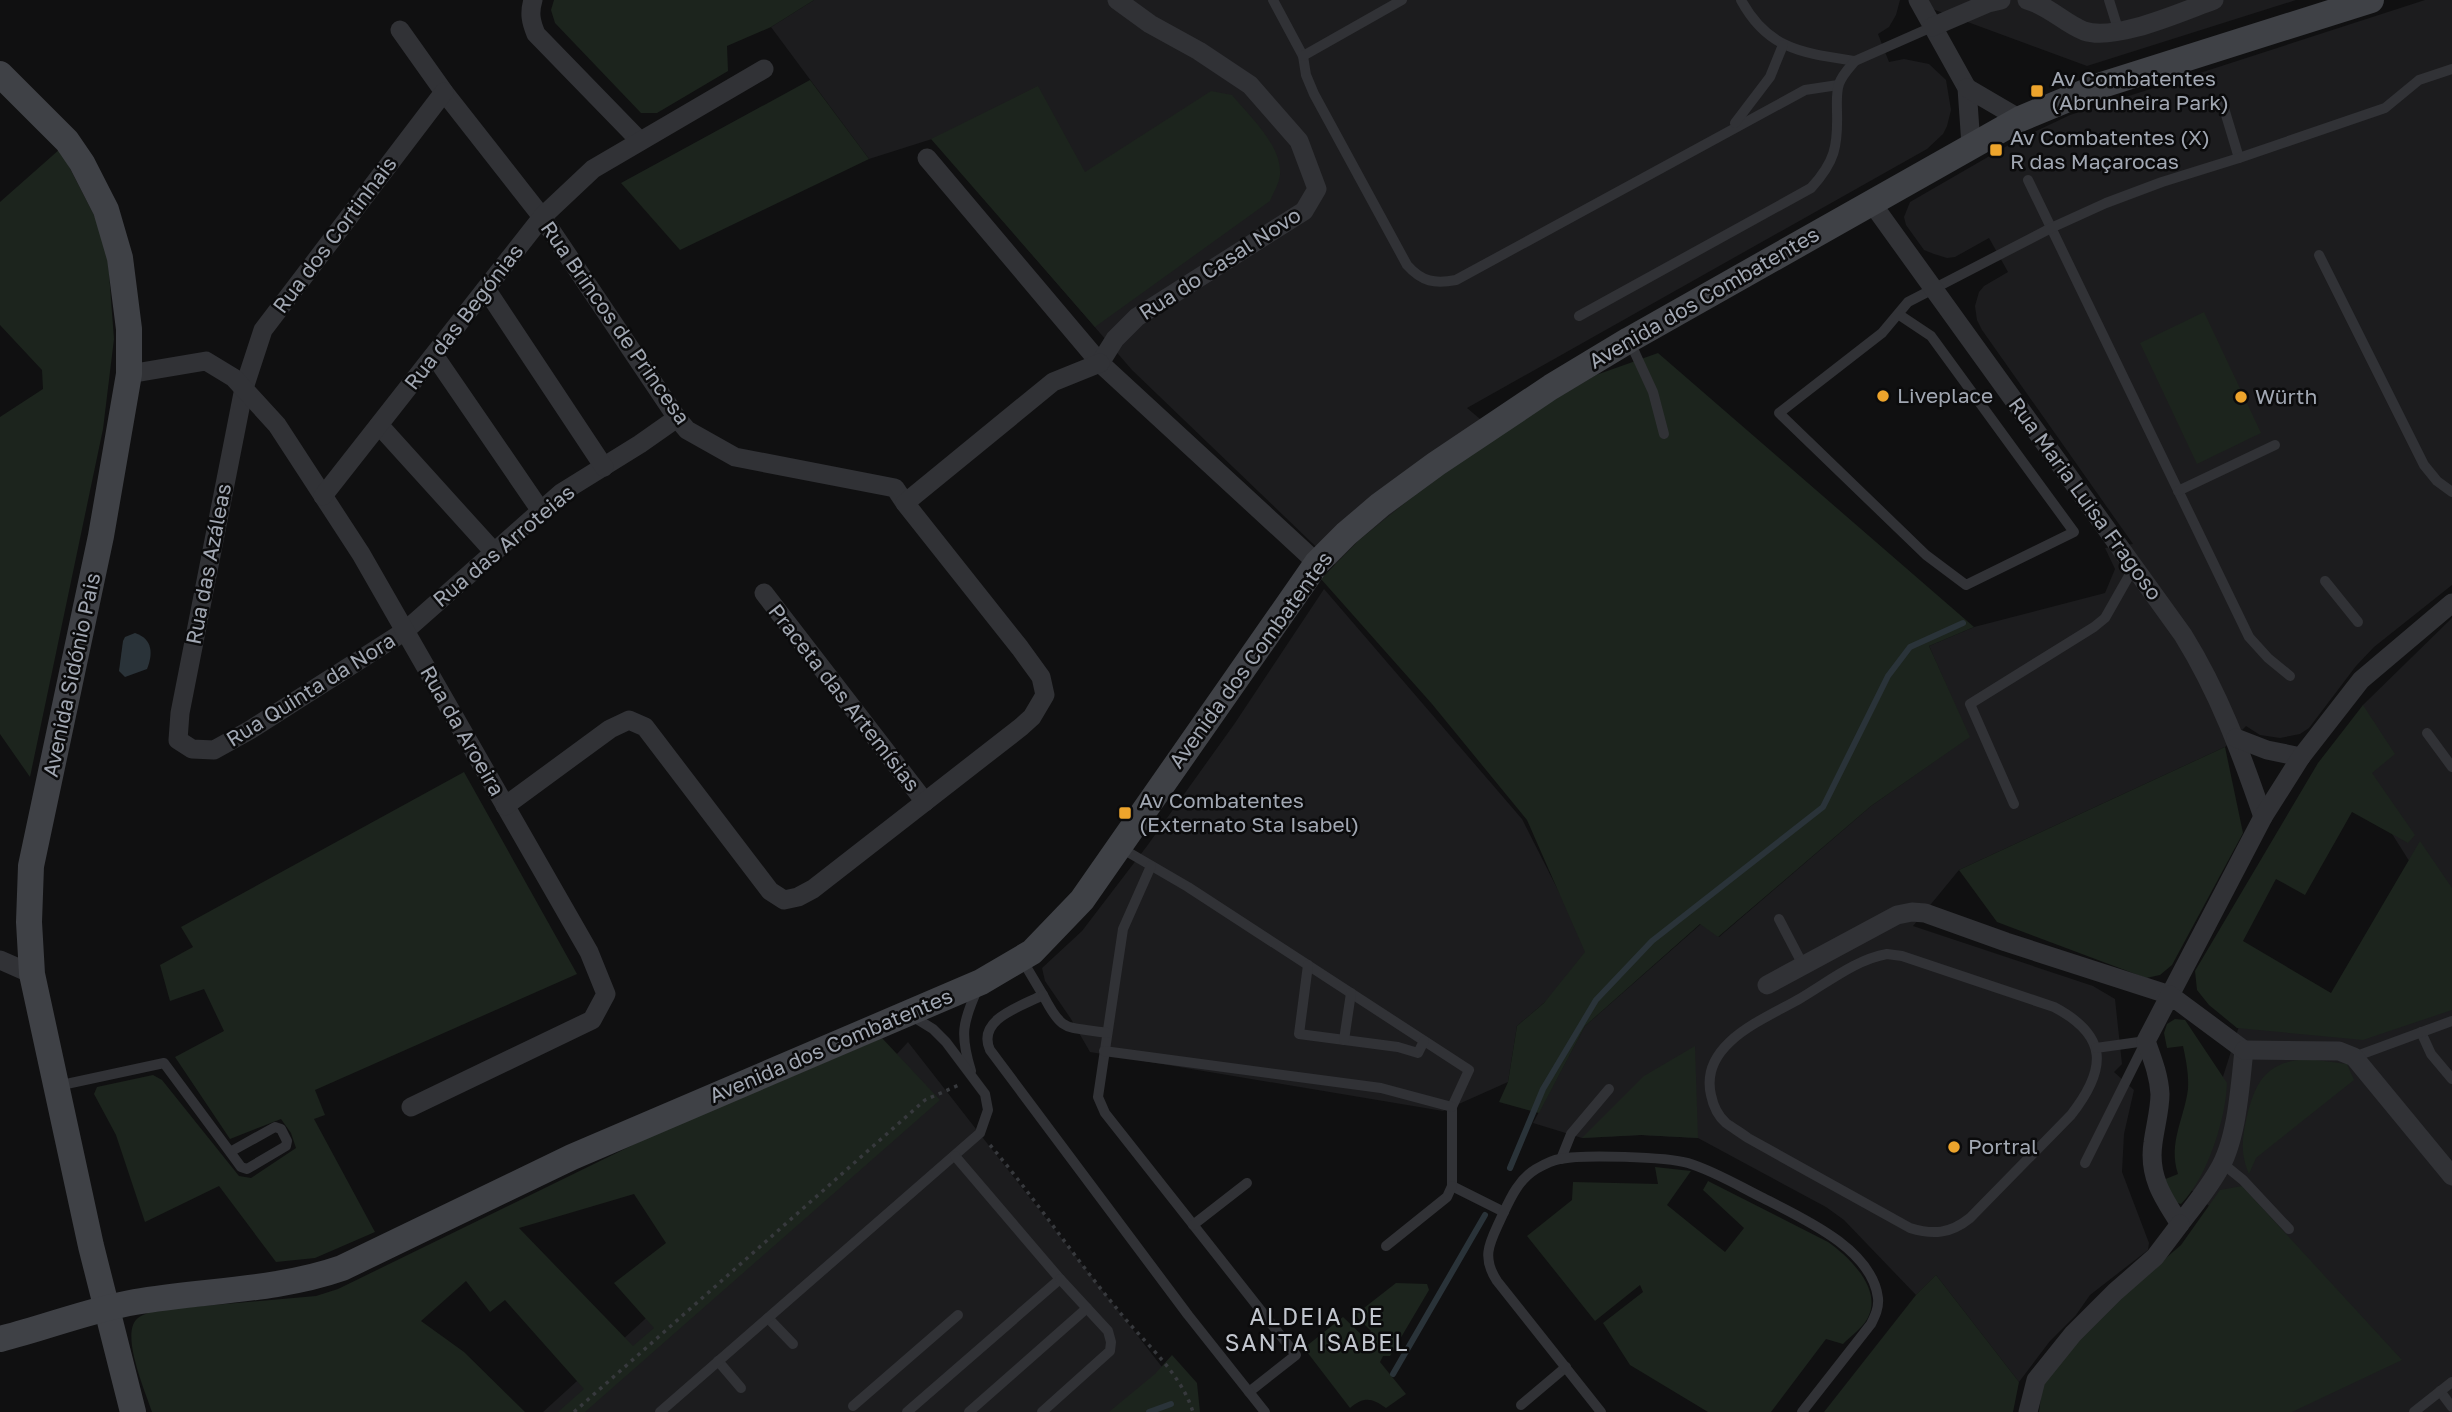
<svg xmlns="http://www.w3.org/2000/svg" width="2452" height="1412" viewBox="0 0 2452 1412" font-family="'Golos Text',sans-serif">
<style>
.built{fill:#1c1c1e}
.green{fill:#1c241d;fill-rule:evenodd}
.water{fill:#2a3339}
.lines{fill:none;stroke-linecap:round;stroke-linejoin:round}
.stream{stroke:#2a3339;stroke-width:6}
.path{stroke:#37393d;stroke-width:3.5;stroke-dasharray:3.5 5;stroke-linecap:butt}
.lane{stroke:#313236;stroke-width:10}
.street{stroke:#313236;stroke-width:19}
.secondary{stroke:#3f4146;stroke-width:26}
.poi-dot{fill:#eda42c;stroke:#0b0b0c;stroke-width:2.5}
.labels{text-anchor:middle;stroke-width:5;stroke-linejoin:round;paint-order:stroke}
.poi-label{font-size:21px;fill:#a1a7b2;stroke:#0b0b0c;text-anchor:start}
.street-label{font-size:21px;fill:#a1a7b2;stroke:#0b0b0c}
.neighbourhood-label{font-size:23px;letter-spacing:2px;fill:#c2c6ce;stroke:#0b0b0c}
</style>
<rect width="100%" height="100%" fill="#101011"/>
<g class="built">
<polygon points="814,0 1900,0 1896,15 1889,27 1878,34 1889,62 1904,59 1929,64 1946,80 1951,110 1947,126 1943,134 1927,149 1467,408 1498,434 1359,540 1335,565 1132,370 932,139 869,159 771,27"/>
<polygon points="1908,0 2296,0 2087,66"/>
<polygon points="2425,0 2452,0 2452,585 2374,647 2356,666 2309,728 2300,734 2280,738 2260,735 2246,726 2225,747 1959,870 1913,926 2093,986 2115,999 2122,1064 2114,1072 2134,1090 2124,1134 2122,1172 2149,1243 2148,1250 2090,1295 2076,1315 2050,1341 2019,1382 1936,1275 1916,1295 1844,1220 1826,1207 1698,1138 1641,1135 1582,1138 1533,1123 1585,1026 1701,924 1719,937 1871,806 1969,737 1929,646 1974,627 2105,593 2115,569 2105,548 2133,544 1982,330 1977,320 1975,306 1979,292 1984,286 2008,272 1989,238 1955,257 1947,258 1934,254 1924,250 1906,225 1904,217 1910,202 2019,139 2070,115"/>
<polygon points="1324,589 1522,819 1591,955 1544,1003 1517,1026 1508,1082 1443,1111 1090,1052 1071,1019 1045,981 1042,968 1082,931 1147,846 1235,723"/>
<polygon points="2452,618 2452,929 2338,748 2363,705"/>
<polygon points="2452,982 2452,1412 2260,1412 2370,1351 2188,1187 2240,1023"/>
<polygon points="908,1042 1173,1381 1121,1412 543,1412 689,1279"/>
</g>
<g class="green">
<polygon points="554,0 814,0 771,27 727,46 728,71 657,113 641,113 555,23 551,10"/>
<polygon points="810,80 869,159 680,250 621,183"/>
<path d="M1038,86l47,86 126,-81 21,4c18,22 50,50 48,80 -1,9 -7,18 -10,26l-175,126 -164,-188z"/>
<polygon points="60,149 96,219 108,260 114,339 103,429 30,777 0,734 0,417 43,389 42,370 0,325 0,202"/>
<polygon points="2204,312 2261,433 2197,464 2140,343"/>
<polygon points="1658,353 1974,627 1929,646 1970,737 1871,806 1718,937 1700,924 1585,1026 1539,1113 1499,1102 1508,1082 1517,1026 1544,1003 1585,952 1527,820 1432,704 1321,579 1359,540 1410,499 1498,434 1596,375"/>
<polygon points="2363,705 2395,754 2372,773 2415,835 2408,843 2352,812 2305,895 2276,879 2243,941 2331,993 2420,841 2452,888 2452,1010 2363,1040 2237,1028 2209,1005 2197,990 2195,971 2318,763"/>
<polygon points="2225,747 2243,833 2172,965 2160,975 2146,978 1997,922 1959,870"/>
<polygon points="464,772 577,974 315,1090 325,1115 314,1119 375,1232 315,1258 276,1262 219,1186 145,1222 116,1135 94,1094 97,1087 153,1075 162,1080 239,1176 251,1178 296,1148 291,1133 281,1119 230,1139 175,1057 224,1031 204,989 170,1001 160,965 193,947 181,927"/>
<path d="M2175,1019l10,1 42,63c-1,36 -20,95 -46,121l-10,-3 -8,-21 15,-6c-10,-32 6,-54 10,-85 1,-14 -2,-29 -5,-43l-16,2 -3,-15 3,-9z"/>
<path d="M882,1038l58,62 -355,312h-27l26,-23 -79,-89 -15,12 -24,-31 -45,40 43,31 61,60h-373c-6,-19 -33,-80 -14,-94 5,-4 14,-6 20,-8l158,-14 22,-7 307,-150zM634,1194l32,49 -52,40 40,45 -21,18 -114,-118z"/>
<polygon points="1695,1046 1698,1138 1641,1135 1582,1138 1644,1076"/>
<path d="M2308,1059l39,5 7,16 -98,78 -7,16c-9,-21 -7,-36 -2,-58 9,-37 21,-55 61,-57z"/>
<path d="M1655,1167l36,4 -24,34 58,47 19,-24 -41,-38 5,-9 120,61c20,14 53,45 41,73 -3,10 -18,21 -26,29l-17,-5 -55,73h-63l-78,-47 -27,-42 40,-31 -3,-7 -45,36 -68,-85 45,-36 1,-18 85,2z"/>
<polygon points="2242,1186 2402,1360 2292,1412 2039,1412 2043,1382 2096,1318 2181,1245 2220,1190"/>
<polygon points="1936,1275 2019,1382 2013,1412 1824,1412 1916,1295"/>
<path d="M1396,1283l31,1 2,6 -39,66h-7l-3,6 26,32 -20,14c-14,-10 -22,-12 -36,0l-46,-60 39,-31 22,21 6,-7 -16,-16z"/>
<polygon points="1172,1355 1197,1383 1200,1412 1109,1412 1155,1374"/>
</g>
<path class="water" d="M135,633c18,6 18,21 12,36l-22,8 -6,-6 4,-30 2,-4z"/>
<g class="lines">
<g class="stream">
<polyline points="1510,1168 1543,1089 1596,1000 1652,941 1823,807 1888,676 1910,647 1963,623"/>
<polyline points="1393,1374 1485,1215"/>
<polyline points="1149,1412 1171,1404"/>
</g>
<g class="path">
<path d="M990,1145c45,53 83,111 128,165 26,33 62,61 75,102"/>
<polyline points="574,1412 925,1100 959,1085"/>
</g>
<g class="lane">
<path d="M1273,0l30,56 3,19 8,19 93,171c15,17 28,19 49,15l349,-190 33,-5"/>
<path d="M1741,0c27,50 62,53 114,61"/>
<polyline points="2109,0 2119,32"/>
<polyline points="1303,56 1402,0"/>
<polyline points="2223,105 2239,158"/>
<polyline points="1735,123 1770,77 1783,45"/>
<polyline points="2028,180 2249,637 2268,658 2290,676"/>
<polyline points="2319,255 2424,465 2437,481 2452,492"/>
<polyline points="1898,314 1931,336 2074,532 1966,585 1926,555 1779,413 1882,333 1908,302 2051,228 2106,203 2162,182 2239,158 2385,108 2419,80 2452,69"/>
<path d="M1579,316l232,-128c24,-26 27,-42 26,-76 0,-9 -1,-19 2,-28 3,-9 10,-16 16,-23l77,-34"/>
<polyline points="1629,340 1653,392 1664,434"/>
<polyline points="2178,491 2275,445"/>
<polyline points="2325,581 2358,622"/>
<polyline points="2427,733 2452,767"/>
<polyline points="2014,804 1970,704 2094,627 2105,618 2134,567"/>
<polyline points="1121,848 1188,887 1469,1070 1452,1107 1452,1186 1504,1212"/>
<polyline points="1151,866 1123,929 1098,1097 1105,1113 1296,1355 1249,1392"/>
<polyline points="1779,919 1803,965"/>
<path d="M1887,954l15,2 152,51c55,29 53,62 17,108l-101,103c-20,16 -37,17 -60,10l-162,-90c-7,-5 -15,-10 -22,-15 -8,-7 -13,-18 -15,-28 -12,-52 54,-76 90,-97 27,-16 56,-39 86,-44z"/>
<path d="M1021,958l22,37c-21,11 -67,24 -53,55l198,265 77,97"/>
<polyline points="1308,965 1299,1034 1398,1047 1418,1053 1424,1041"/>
<path d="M1043,995c20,39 23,31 64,38"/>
<polyline points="2421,1032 2431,1054 2452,1079"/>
<polyline points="1344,1040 1351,993"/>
<polyline points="2096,1048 2146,1041"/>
<polyline points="1104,1051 1381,1088 1452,1107"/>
<polyline points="2354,1057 2452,1021"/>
<path d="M971,1071c-11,-36 -9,-48 7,-83"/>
<polyline points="57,1086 164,1063 230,1152 241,1167 247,1169 286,1146 287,1141 281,1129 275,1127 230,1152"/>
<polyline points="1561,1159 1571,1134 1609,1089"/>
<polyline points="2085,1163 2146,1041"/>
<polyline points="2222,1163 2243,1180 2289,1229"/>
<polyline points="1193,1225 1247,1183"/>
<polyline points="1386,1246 1447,1197 1452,1186"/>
<polyline points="768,1318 793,1344"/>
<polyline points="718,1361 741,1388"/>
<polyline points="2440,1391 2452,1407"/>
<polyline points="1521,1405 1566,1367"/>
<polyline points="853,1406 958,1315"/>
<polyline points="660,1412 980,1133 988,1110 985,1094 946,1042 933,1029 912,1016"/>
<polyline points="907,1412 1060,1279 955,1156"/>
<polyline points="969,1412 1087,1308"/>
<polyline points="1042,1412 1110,1351 1111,1342 1108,1331 1060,1279"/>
<path d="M1601,1412l-104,-131c-17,-26 -6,-40 5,-65 8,-17 16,-36 34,-47 7,-4 16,-9 24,-10 23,-5 107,-2 128,4 26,8 49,22 73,34 39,20 111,51 117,101 1,10 -3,18 -7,26l-69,88"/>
<polyline points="2414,1412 2452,1382"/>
</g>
<g class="street">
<path d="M533,0c-4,13 -2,22 3,34l104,107"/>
<polyline points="1918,0 1967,88 1971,145"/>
<path d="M2027,0c22,6 37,23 57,31 31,11 99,-20 130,-31"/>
<polyline points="1932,27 1988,3 2001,0"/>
<polyline points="400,30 444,92 542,217 677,418 687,430 735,457 895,488 905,503"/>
<polyline points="1967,88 2020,119"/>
<polyline points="444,92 263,330 244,388 180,713 178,740 192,749 214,750 250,730 405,631 561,493 640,444 677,418"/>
<polyline points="927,158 1100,363 1317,563"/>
<path d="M1871,202l312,433c36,58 58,118 80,182"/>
<polyline points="486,289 604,467"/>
<polyline points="434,355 541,511"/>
<polyline points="1100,363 1115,339 1137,317 1304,211 1317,189 1299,141 1250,85 1199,51 1150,24 1117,0"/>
<polyline points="129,374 206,361 234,378 277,425 361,554 589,952 606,994 592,1020 411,1107"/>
<polyline points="379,425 494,552"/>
<polyline points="323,496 542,217 593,169 764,69"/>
<polyline points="764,593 925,802"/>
<polyline points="2236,738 2267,750 2301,757"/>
<polyline points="505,806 610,729 629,720 645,727 770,891 784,900 798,897 813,889 1021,727 1032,717 1045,695 1041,677 1020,648 905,503 1053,382 1100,363"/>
<polyline points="0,960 32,974"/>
<polyline points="1767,985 1897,915 1912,912 1925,913 2006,942 2170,995 2263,817 2301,757 2361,680 2452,603"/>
<path d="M2170,995l74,55c-4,36 -7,91 -26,121 -11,19 -25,36 -38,53 -17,-26 -32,-48 -27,-81 2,-16 7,-33 7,-49 -1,-19 -8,-36 -14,-53z"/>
<polyline points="2244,1050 2339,1051 2354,1057 2452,1176"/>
<polyline points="2028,1412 2036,1380 2073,1334 2115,1292 2155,1257 2180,1224"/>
</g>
<g class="secondary">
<polyline points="0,74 67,141 82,163 106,210 120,258 129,329 129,374 101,536 31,866 29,922 32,974 91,1246 133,1412"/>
<path d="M0,1339c45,-11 89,-29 135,-37 69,-12 141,-11 207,-34l230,-111 409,-175 51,-30 50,-52 235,-337 29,-29 34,-29 56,-41 115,-77 78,-47 391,-221 82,-34 269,-85"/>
</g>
</g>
<g class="poi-dot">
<rect x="2030" y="84" width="14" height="14" rx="3.5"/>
<rect x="1989" y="143" width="14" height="14" rx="3.5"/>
<circle cx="1883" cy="396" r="7"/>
<circle cx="2241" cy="397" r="7"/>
<rect x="1118" y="806" width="14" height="14" rx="3.5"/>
<circle cx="1954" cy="1147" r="7"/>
</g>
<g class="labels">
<g class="poi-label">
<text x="2051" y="86">Av Combatentes<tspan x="2051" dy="24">(Abrunheira Park)</tspan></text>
<text x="2010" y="145">Av Combatentes (X)<tspan x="2010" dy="24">R das Maçarocas</tspan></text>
<text x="1897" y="403">Liveplace</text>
<text x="2255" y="404">Würth</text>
<text x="1139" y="808">Av Combatentes<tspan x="1139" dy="24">(Externato Sta Isabel)</tspan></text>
<text x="1968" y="1154">Portral</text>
</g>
<g class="street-label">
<text transform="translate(335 235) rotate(-53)" y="7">Rua dos Cortinhais</text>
<text transform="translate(1220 264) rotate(-33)" y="7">Rua do Casal Novo</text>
<text transform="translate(1704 298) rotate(-30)" y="7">Avenida dos Combatentes</text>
<text transform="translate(464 317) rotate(-52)" y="7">Rua das Begónias</text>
<text transform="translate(615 323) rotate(55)" y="7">Rua Brincos de Princesa</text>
<text transform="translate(2085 499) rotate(54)" y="7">Rua Maria Luisa Fragoso</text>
<text transform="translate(504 546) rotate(-40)" y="7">Rua das Arroteias</text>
<text transform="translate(209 564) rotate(-79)" y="7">Rua das Azáleas</text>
<text transform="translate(1251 660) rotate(-54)" y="7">Avenida dos Combatentes</text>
<text transform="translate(72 675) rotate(-78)" y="7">Avenida Sidónio Pais</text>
<text transform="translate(311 690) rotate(-32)" y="7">Rua Quinta da Nora</text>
<text transform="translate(844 698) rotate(52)" y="7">Praceta das Artemísias</text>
<text transform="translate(462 731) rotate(60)" y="7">Rua da Aroeira</text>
<text transform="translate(831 1046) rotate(-23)" y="7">Avenida dos Combatentes</text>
</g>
<g class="neighbourhood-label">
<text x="1317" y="1325">ALDEIA DE<tspan x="1317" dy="26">SANTA ISABEL</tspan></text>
</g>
</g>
</svg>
